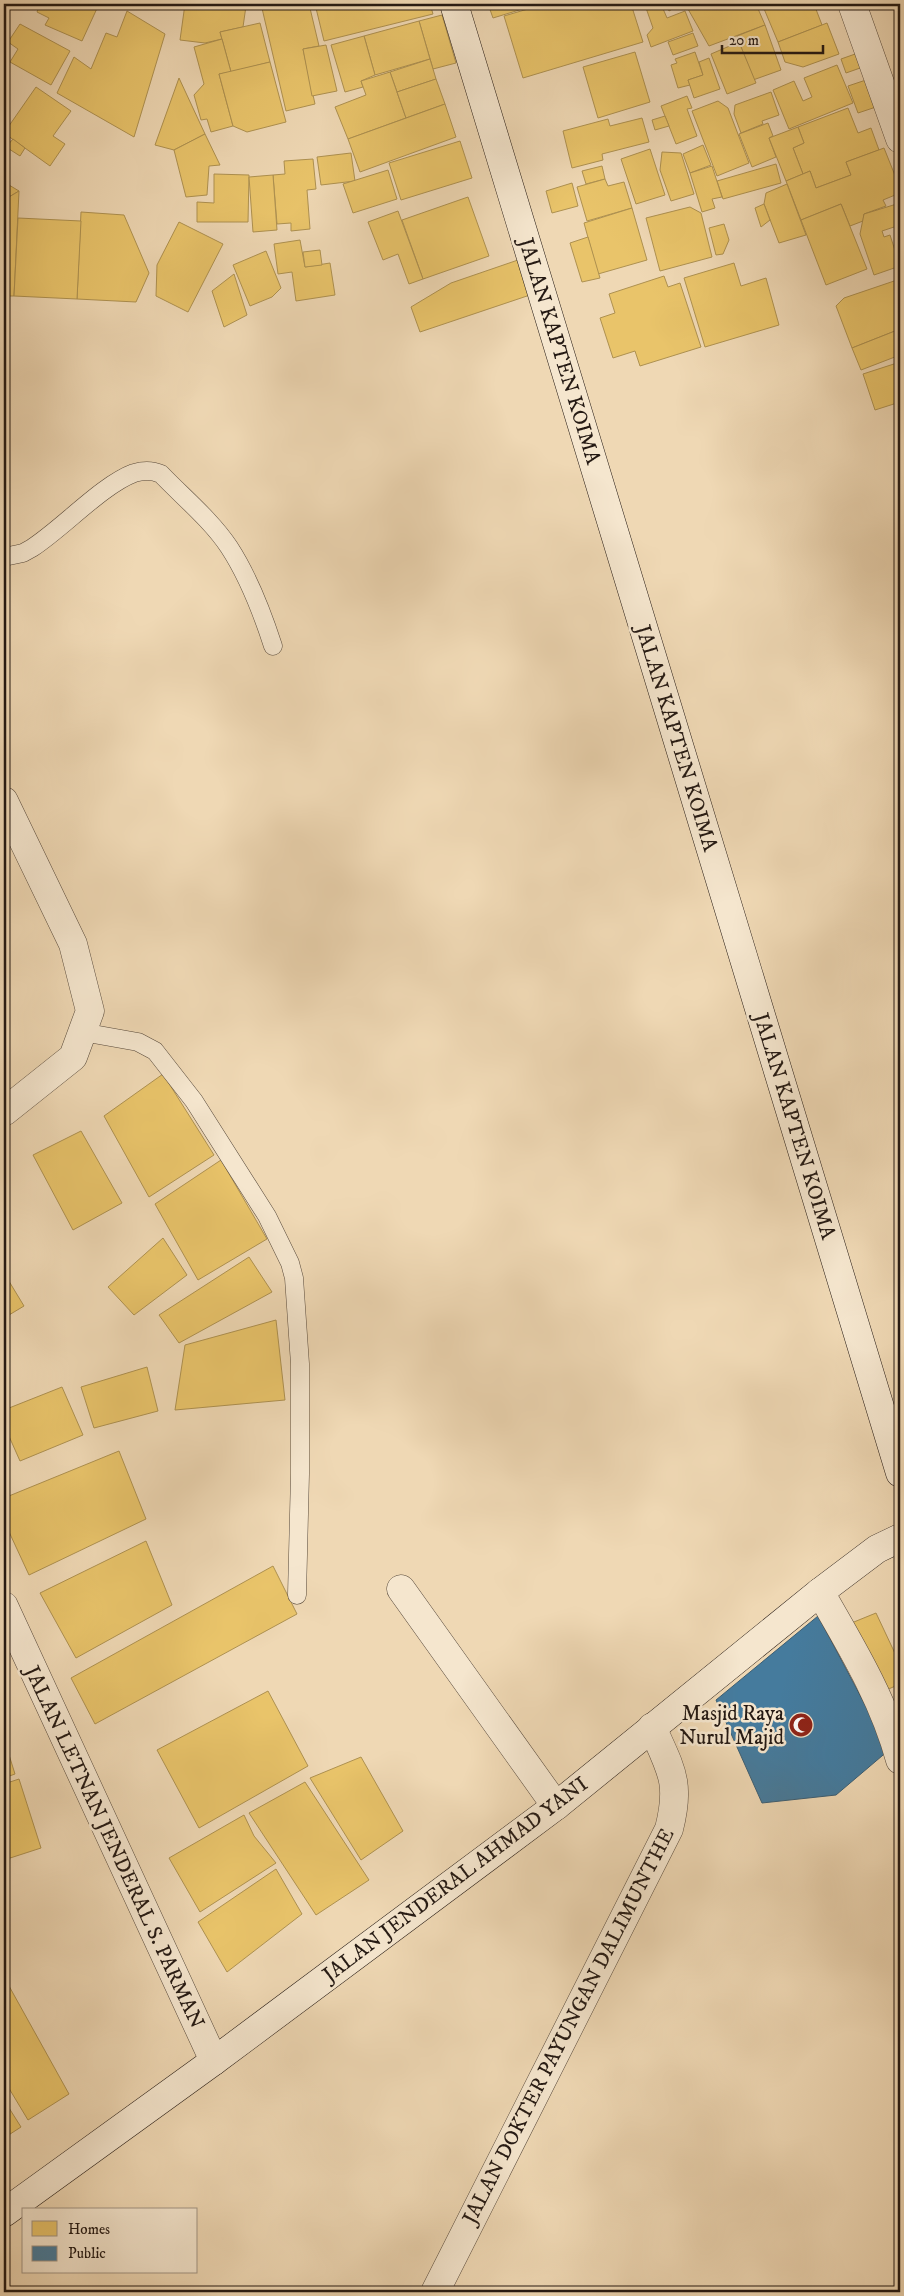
<svg xmlns="http://www.w3.org/2000/svg" width="904" height="2296" viewBox="0 0 904 2296" font-family="'IM FELL DW Pica',serif">
<style>
.homes{fill:#e9c46a;stroke:#ae9150}
.public{fill:#457b9d;stroke:#3b5e74}
.lines{fill:none;stroke-linecap:round;stroke-linejoin:round}
.lane-casing{stroke:#57493b;stroke-width:19}
.street-casing{stroke:#57493b;stroke-width:29}
.secondary-casing{stroke:#241913;stroke-width:29}
.lane{stroke:#f5e6ce;stroke-width:18}
.street{stroke:#f5e6ce;stroke-width:28}
.secondary{stroke:#f5e6ce;stroke-width:28}
.labels{text-anchor:middle;stroke-width:5;stroke-linejoin:round;paint-order:stroke}
.street-label{font-size:21px;fill:#241913;stroke:#f5e6ce}
.poi-label{font-size:21px;fill:#241913;stroke:#f5e6ce;text-anchor:end}
</style>
<rect width="100%" height="100%" fill="#efd8b4"/>
<filter id="stains"><feTurbulence type="fractalNoise" baseFrequency=".004" numOctaves="4"/><feColorMatrix values="0 0 0 0 .2 0 0 0 0 .09 0 0 0 0 .02 0 0 0 .5 -.17"/></filter>
<radialGradient id="worn" r=".72"><stop offset=".6" stop-color="#630" stop-opacity="0"/><stop offset="1" stop-color="#630" stop-opacity=".3"/></radialGradient>
<g class="homes">
<polygon points="40,4 99,4 82,41 45,25 49,18 37,12"/>
<polygon points="185,4 226,4 246,6 243,27 220,32 222,39 205,43 180,40"/>
<polygon points="261,4 309,4 319,46 303,49 315,104 286,111"/>
<polygon points="315,4 430,4 433,14 324,41"/>
<polygon points="488,4 539,4 493,18"/>
<polygon points="545,4 631,4 643,42 523,78 504,16"/>
<polygon points="649,4 661,4 667,18 685,11 693,31 651,47 647,35 653,28 645,5"/>
<polygon points="666,4 681,4 669,11"/>
<polygon points="701,4 756,4 765,25 709,46 688,9"/>
<polygon points="762,4 814,4 822,25 778,42"/>
<polygon points="127,11 165,34 134,137 57,93 74,57 91,69 106,33 117,37"/>
<polygon points="442,15 456,63 433,69 419,21"/>
<polygon points="419,21 430,59 375,75 364,36"/>
<polygon points="260,23 270,62 231,72 220,32"/>
<polygon points="827,23 839,54 803,67 785,62 778,42"/>
<polygon points="20,24 70,51 51,85 10,62 18,49 8,42"/>
<polygon points="765,25 781,70 753,80 737,36"/>
<polygon points="693,33 698,46 673,55 668,42"/>
<polygon points="364,36 375,75 361,81 363,87 345,92 331,45"/>
<polygon points="222,39 231,72 219,74 233,126 211,132 207,119 201,120 194,95 204,84 194,47"/>
<polygon points="739,42 756,83 727,94 711,54"/>
<polygon points="326,45 337,91 312,96 303,49"/>
<polygon points="635,52 650,102 598,118 583,67"/>
<polygon points="695,52 703,75 688,80 690,85 678,88 671,65 677,63 675,59"/>
<polygon points="858,53 863,67 846,73 841,59"/>
<polygon points="709,58 720,89 694,98 688,80 703,75 699,62"/>
<polygon points="430,59 436,79 397,92 390,72"/>
<polygon points="270,62 286,122 247,132 233,126 219,74"/>
<polygon points="837,65 853,103 789,129 773,90 794,81 803,101 812,97 804,78"/>
<polygon points="390,72 406,118 348,139 335,107 366,95 361,81"/>
<polygon points="179,78 205,134 174,150 155,145"/>
<polygon points="436,79 445,104 406,118 397,92"/>
<polygon points="869,79 879,106 858,113 848,86"/>
<polygon points="36,87 71,111 53,136 65,144 50,166 4,133"/>
<polygon points="771,92 779,115 762,121 763,124 741,133 734,114 735,105"/>
<polygon points="687,96 692,108 687,109 697,136 676,144 661,106"/>
<polygon points="718,101 728,108 749,163 717,176 692,111"/>
<polygon points="445,104 456,137 360,172 348,139"/>
<polygon points="848,108 858,133 871,128 879,150 846,162 851,175 816,188 810,171 803,174 793,148 804,143 798,127"/>
<polygon points="665,116 669,126 655,130 652,120"/>
<polygon points="642,118 649,142 602,154 603,160 572,168 563,131 608,119 610,126"/>
<polygon points="768,123 773,136 769,138 776,157 752,167 739,134"/>
<polygon points="798,127 804,143 793,148 803,174 786,181 769,138"/>
<polygon points="205,134 220,165 209,166 207,195 186,197 174,150"/>
<polygon points="13,139 25,148 20,156 6,147"/>
<polygon points="460,141 472,178 401,200 389,163"/>
<polygon points="703,145 711,165 690,173 683,154"/>
<polygon points="884,148 900,188 900,193 883,200 886,206 864,214 863,221 850,226 841,204 801,220 786,181 810,171 816,188 851,175 846,162"/>
<polygon points="650,149 665,195 636,204 621,159"/>
<polygon points="662,152 681,153 694,194 671,201 660,170"/>
<polygon points="351,153 355,181 321,185 317,157"/>
<polygon points="313,159 316,189 307,190 310,229 291,231 291,223 277,224 273,175 285,174 284,161"/>
<polygon points="776,164 781,183 723,199 717,181"/>
<polygon points="602,166 605,179 586,184 582,171"/>
<polygon points="712,166 722,197 712,199 715,208 702,212 690,173"/>
<polygon points="388,170 397,199 353,213 343,184"/>
<polygon points="214,174 249,175 248,222 197,222 197,202 214,203"/>
<polygon points="273,175 277,230 253,232 249,177"/>
<polygon points="605,179 608,186 624,182 632,208 587,221 577,187"/>
<polygon points="4,182 19,191 4,200"/>
<polygon points="572,183 578,206 552,213 546,191"/>
<polygon points="787,184 806,235 779,243 764,204 766,193"/>
<polygon points="19,191 14,296 4,296 4,200"/>
<polygon points="468,197 489,256 423,279 402,220"/>
<polygon points="900,203 900,225 882,231 884,237 890,235 900,266 874,275 860,234 864,214"/>
<polygon points="764,204 770,220 761,227 755,208"/>
<polygon points="841,204 867,269 826,285 801,220"/>
<polygon points="690,207 701,213 712,257 660,271 646,218"/>
<polygon points="632,208 647,260 598,274 584,223"/>
<polygon points="398,211 423,279 409,284 398,254 383,260 368,222"/>
<polygon points="81,212 124,215 149,273 136,302 77,299"/>
<polygon points="18,218 81,221 77,299 14,296"/>
<polygon points="179,222 223,244 188,312 156,296 157,265"/>
<polygon points="724,224 729,240 723,254 716,255 709,228"/>
<polygon points="588,237 600,278 582,282 570,243"/>
<polygon points="300,240 305,267 330,263 335,295 296,301 292,272 278,274 274,244"/>
<polygon points="320,250 322,265 305,267 303,252"/>
<polygon points="266,251 281,288 272,297 250,306 233,265"/>
<polygon points="518,260 530,295 420,332 411,307 451,283"/>
<polygon points="734,263 741,286 766,278 779,325 705,347 684,278"/>
<polygon points="234,274 247,315 224,327 212,291"/>
<polygon points="664,276 668,287 680,283 701,347 640,366 635,351 613,358 600,318 615,313 609,294"/>
<polygon points="900,279 900,329 852,348 836,306 844,298"/>
<polygon points="900,329 900,355 861,370 852,348"/>
<polygon points="900,362 900,402 875,410 863,374"/>
<polygon points="163,1074 214,1155 149,1197 104,1116"/>
<polygon points="81,1131 122,1203 73,1230 33,1155"/>
<polygon points="221,1160 267,1239 198,1280 155,1204"/>
<polygon points="163,1238 187,1275 134,1315 108,1287"/>
<polygon points="249,1257 272,1292 179,1343 159,1315"/>
<polygon points="4,1273 24,1306 4,1318"/>
<polygon points="276,1320 285,1400 175,1410 185,1345"/>
<polygon points="147,1367 158,1411 94,1428 81,1387"/>
<polygon points="62,1387 83,1435 20,1461 4,1425 4,1410"/>
<polygon points="119,1451 146,1519 29,1575 4,1521 4,1498"/>
<polygon points="146,1541 172,1605 76,1658 40,1593"/>
<polygon points="273,1566 297,1614 95,1724 71,1678"/>
<polygon points="876,1613 900,1664 900,1684 884,1691 849,1624"/>
<polygon points="268,1691 308,1766 199,1828 157,1750"/>
<polygon points="4,1739 15,1774 4,1778"/>
<polygon points="361,1757 403,1831 361,1860 310,1778"/>
<polygon points="19,1779 41,1848 4,1860 4,1784"/>
<polygon points="305,1782 369,1880 316,1915 249,1813"/>
<polygon points="244,1815 254,1836 276,1863 200,1912 169,1858"/>
<polygon points="276,1869 302,1914 227,1972 198,1922"/>
<polygon points="4,1977 69,2094 28,2120 4,2080"/>
<polygon points="4,2100 21,2127 4,2138"/>
</g>
<polygon class="public" points="818,1616 889,1750 836,1795 762,1803 716,1700"/>
<g class="lines">
<defs>
<g id="lane">
<path d="M4,557l19,-4 9,-5c31,-20 70,-63 102,-75 10,-3 18,-3 27,1 22,23 50,46 68,73 19,29 33,65 44,99"/>
<polyline points="82,1032 138,1042 155,1051 194,1101 267,1216 290,1263 294,1278 300,1364 300,1474 297,1595"/>
</g>
<g id="street">
<polyline points="852,4 900,139"/>
<polyline points="4,801 73,944 90,1011 73,1057 4,1112"/>
<polyline points="401,1589 556,1806"/>
<path d="M820,1592c31,54 64,108 80,168"/>
<polyline points="4,1606 214,2061"/>
<path d="M435,2292l234,-463c12,-47 2,-59 -17,-102"/>
</g>
<g id="secondary">
<polyline points="454,4 900,1473"/>
<polyline points="4,2213 214,2061 556,1806 820,1592 877,1549 900,1538"/>
</g>
</defs>
<use href="#lane" class="lane-casing"/>
<use href="#street" class="street-casing"/>
<use href="#secondary" class="secondary-casing"/>
<use href="#lane" class="lane"/>
<use href="#street" class="street"/>
<use href="#secondary" class="secondary"/>
</g>
<defs>
<symbol id="mosque-disc" viewBox="-11 -11 22 22"><circle r="9.5" fill="#8f2418" stroke="#f5e6ce"/><path d="M3.5-4.9A6 6 0 1 0 3.5 4.9A5 5 0 1 1 3.5-4.9Z" fill="#fff"/></symbol>
</defs>
<g fill-rule="evenodd">
<use href="#mosque-disc" x="787" y="1711" width="28" height="28"/>
</g>
<g class="labels">
<g class="street-label">
<text transform="translate(560 351) rotate(73)" y="7">JALAN KAPTEN KOIMA</text>
<text transform="translate(677 738) rotate(73)" y="7">JALAN KAPTEN KOIMA</text>
<text transform="translate(795 1126) rotate(73)" y="7">JALAN KAPTEN KOIMA</text>
<text transform="translate(115 1847) rotate(65)" y="7">JALAN LETNAN JENDERAL S. PARMAN</text>
<text transform="translate(455 1879) rotate(-37)" y="7">JALAN JENDERAL AHMAD YANI</text>
<text transform="translate(568 2026) rotate(-63)" y="7">JALAN DOKTER PAYUNGAN DALIMUNTHE</text>
</g>
<g class="poi-label">
<text x="784" y="1720">Masjid Raya<tspan x="784" dy="24">Nurul Majid</tspan></text>
</g>
</g>
<rect width="904" height="2296" fill="none" stroke="#efd8b4" stroke-width="20"/>
<rect x="5" y="5" width="894" height="2286" fill="none" stroke="#241913" stroke-width="2.5"/>
<rect x="10" y="10" width="884" height="2276" fill="none" stroke="#241913"/>
<rect x="22" y="2208" width="175" height="65" fill="#f5e6ce" stroke="#a19483"/>
<rect x="32" y="2221" width="25" height="15" fill="#e9c46a" stroke="#a19483"/>
<text x="68" y="2234" font-size="15" fill="#241913">Homes</text>
<rect x="32" y="2246" width="25" height="15" fill="#457b9d" stroke="#a19483"/>
<text x="68" y="2258" font-size="15" fill="#241913">Public</text>
<path d="M722 45v8h101v-8" fill="none" stroke="#241913" stroke-width="2.5"/>
<text x="729" y="45" font-size="15" fill="#241913" stroke="#f5e6ce" stroke-width="4" paint-order="stroke">20 m</text>
<rect width="100%" height="100%" filter="url(#stains)"/>
<rect width="100%" height="100%" fill="url(#worn)"/>
</svg>
